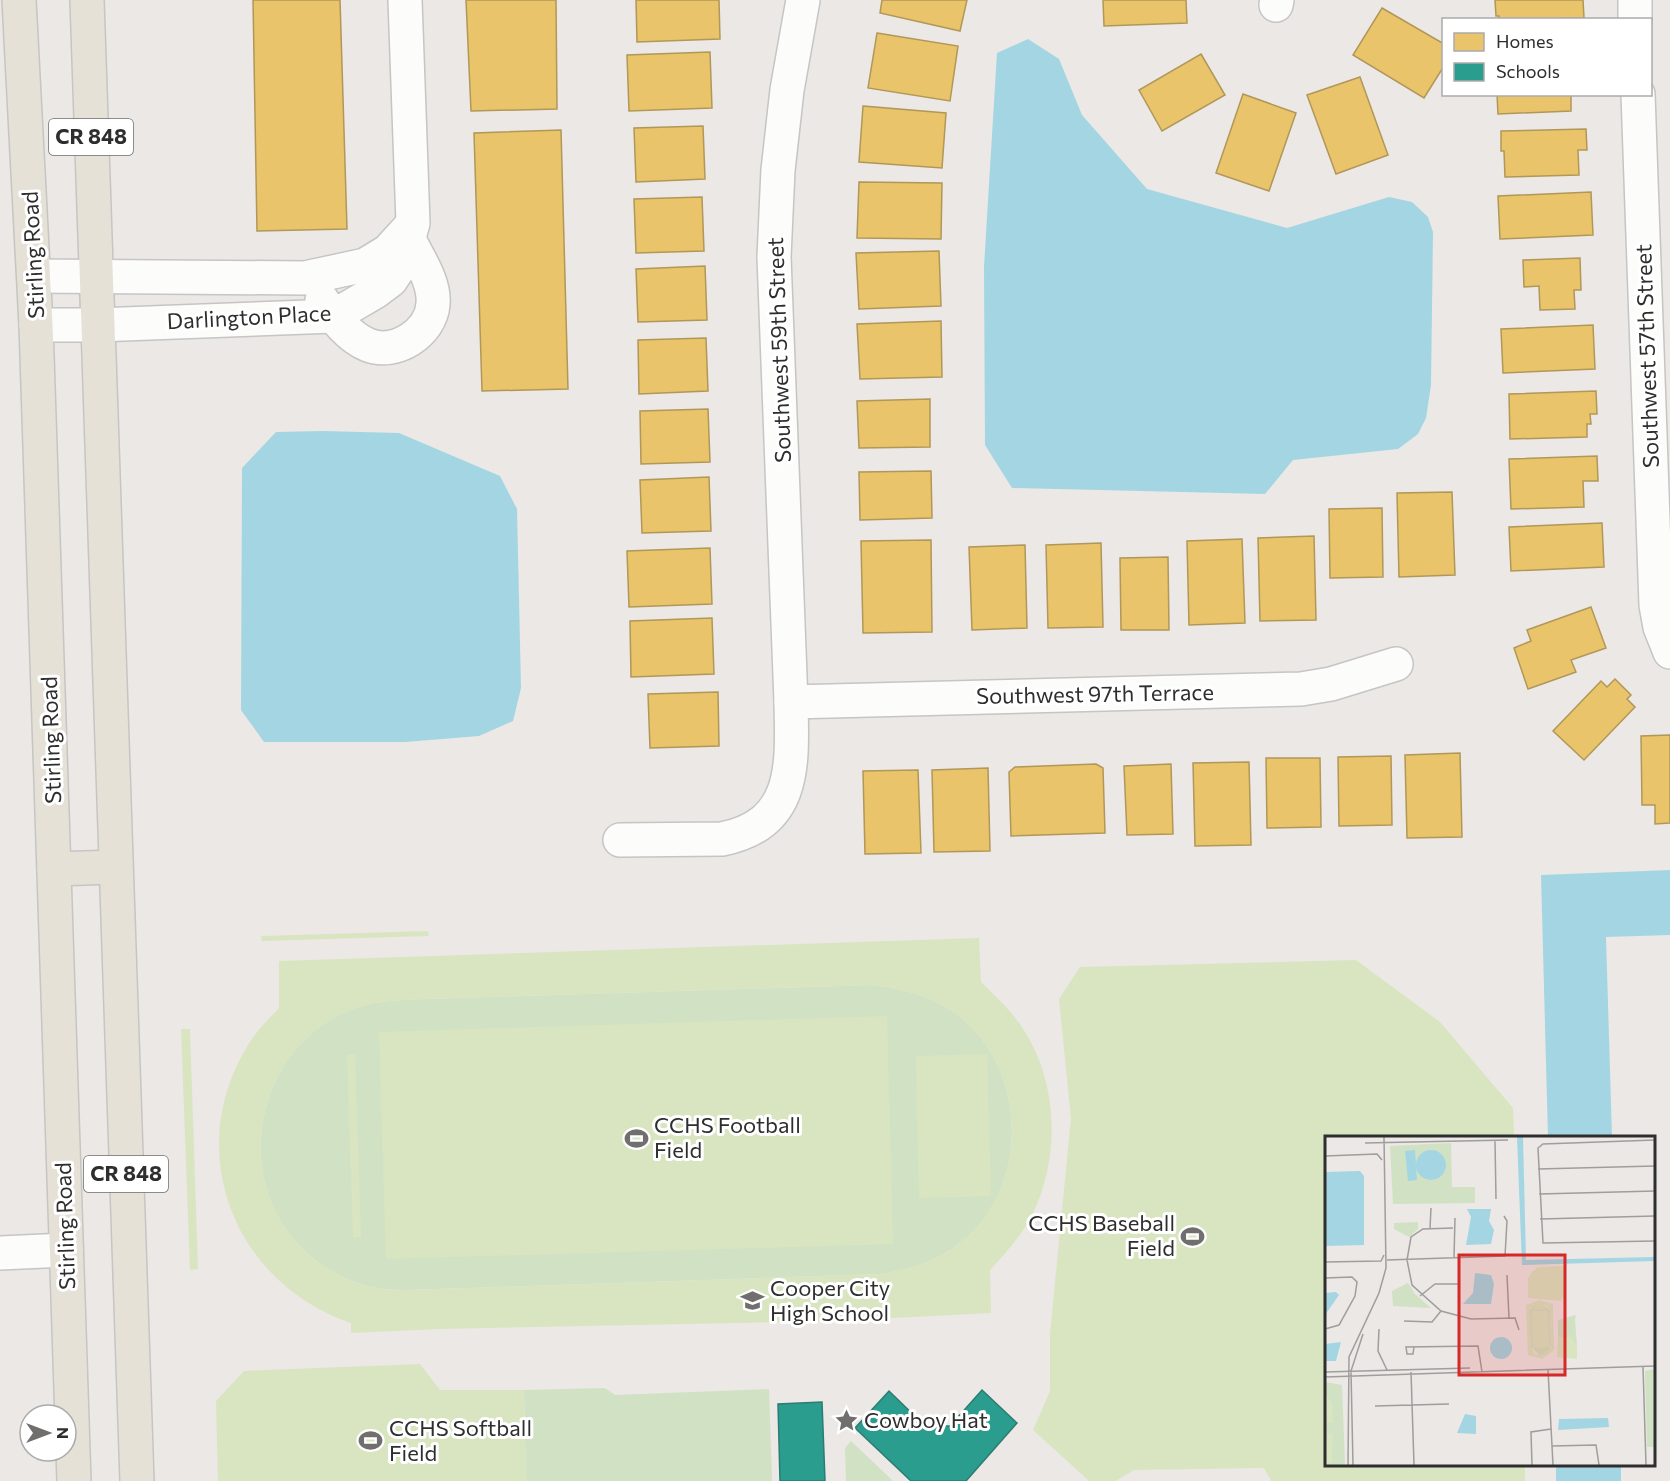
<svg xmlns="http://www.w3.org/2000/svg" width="1670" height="1481" viewBox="0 0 1670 1481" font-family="Commissioner,sans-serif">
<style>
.green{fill:#d1e1c3}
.pitch{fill:#d9e5c1;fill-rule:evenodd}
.water{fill:#a3d6e2}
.homes{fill:#e9c46a;stroke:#b19758;stroke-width:1.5}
.schools{fill:#2a9d8f;stroke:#2b7c72;stroke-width:1.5}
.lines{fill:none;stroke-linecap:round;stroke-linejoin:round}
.minor-casing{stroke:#c6c5c5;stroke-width:36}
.major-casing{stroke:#c6c5c4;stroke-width:36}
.minor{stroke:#fcfcfb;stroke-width:33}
.major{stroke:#e6e1d7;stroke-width:33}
.labels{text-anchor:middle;stroke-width:6;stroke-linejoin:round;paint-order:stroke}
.shield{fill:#fff;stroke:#6d6d6d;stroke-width:1.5}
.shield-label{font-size:21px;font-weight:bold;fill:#2e2e2e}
.street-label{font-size:22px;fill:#2e2e2e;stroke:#fff}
.poi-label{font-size:22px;fill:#2e2e2e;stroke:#fff;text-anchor:start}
.inset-road{fill:none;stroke:#9f9e9c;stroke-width:1.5}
.view{fill:#d62828;fill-opacity:0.15;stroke:#d62828;stroke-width:3}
.inset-edge{fill:none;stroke:#2e2e2e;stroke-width:3}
</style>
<rect width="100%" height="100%" fill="#ebe8e5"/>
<g class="green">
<path d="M871,985c33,3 67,13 93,35 65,57 64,170 -4,223 -24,19 -51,27 -80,31l-471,16c-21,0 -42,-2 -62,-11 -80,-36 -108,-126 -69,-203 17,-32 45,-57 80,-69 22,-7 45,-7 67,-8z"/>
<polygon points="605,1388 615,1395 769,1389 772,1481 526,1481 524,1390"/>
<polygon points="851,1441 893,1481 846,1481 845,1448"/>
</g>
<g class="pitch">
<polygon points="428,931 429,936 262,941 261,936"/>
<path d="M979,938l2,44c11,11 22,21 32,33 45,56 50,137 19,200 -11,21 -26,38 -42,55l1,43 -157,8 -395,8 -88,4v-10c-118,-40 -170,-174 -101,-281 8,-13 19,-23 29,-34v-47zM871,985c33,3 67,13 93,35 65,57 64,170 -4,223 -24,19 -51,27 -81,31l-470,16c-21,0 -42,-2 -62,-11 -80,-36 -108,-126 -69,-203 17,-32 45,-57 80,-69 22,-7 45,-7 67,-8z"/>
<polygon points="1356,960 1440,1022 1513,1108 1514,1137 1326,1138 1326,1464 1525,1465 1525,1481 1271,1481 1264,1468 1134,1470 1116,1481 1089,1481 1033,1430 1050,1391 1050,1334 1071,1118 1059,999 1080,967"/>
<polygon points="887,1016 893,1244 386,1259 379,1032"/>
<polygon points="181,1029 190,1029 198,1269 190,1270"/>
<polygon points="355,1054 361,1237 353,1237 347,1055"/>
<polygon points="987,1054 991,1196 919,1198 916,1056"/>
<polygon points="420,1364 440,1390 524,1390 526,1481 218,1481 216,1401 244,1371"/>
</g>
<g class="water">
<polygon points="1028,39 1059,59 1082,115 1147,189 1287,228 1389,197 1412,202 1428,217 1433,232 1431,385 1426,418 1418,434 1398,449 1293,460 1265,494 1012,488 985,445 984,267 997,53"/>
<polygon points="323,431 399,433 500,476 517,509 521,688 513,721 479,736 405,742 264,742 241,710 242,468 276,432"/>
<polygon points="1670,870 1670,935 1606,937 1612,1137 1548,1137 1541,875"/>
<rect x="1556" y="1465" width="65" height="16"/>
</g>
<g class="homes">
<polygon points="253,0 340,0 347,229 257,231"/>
<polygon points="466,0 556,0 557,109 471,111"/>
<polygon points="636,0 719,0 720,39 637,42"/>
<polygon points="882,0 967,0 960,31 880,13"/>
<polygon points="1103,0 1186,0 1187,23 1104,26"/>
<polygon points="1495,0 1583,0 1584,18 1499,20 1499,16 1496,16"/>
<polygon points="1382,8 1444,44 1444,66 1424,98 1353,55"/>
<polygon points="877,33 958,46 950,101 868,88"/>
<polygon points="710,52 712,108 629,111 627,55"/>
<polygon points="1201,54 1225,95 1162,131 1139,90"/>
<polygon points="1360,77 1388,155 1336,174 1307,95"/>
<polygon points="1243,94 1296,113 1269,191 1216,173"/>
<polygon points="1497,94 1571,94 1571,111 1498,114"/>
<polygon points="863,106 946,113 942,168 859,162"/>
<polygon points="703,126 705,179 636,182 634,128"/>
<polygon points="1586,129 1587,150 1578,150 1579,175 1505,177 1504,151 1501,151 1501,131"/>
<polygon points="561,130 568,389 482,391 474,133"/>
<polygon points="859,182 942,183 941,239 857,238"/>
<polygon points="1591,192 1593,235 1500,239 1498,196"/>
<polygon points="702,197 704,251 636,253 634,199"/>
<polygon points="939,251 941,306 859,309 856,253"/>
<polygon points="1580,258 1581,290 1574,290 1575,309 1540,310 1539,286 1524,287 1523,260"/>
<polygon points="705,266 707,320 638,322 636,269"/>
<polygon points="941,321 942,377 860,379 857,324"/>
<polygon points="1593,325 1595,369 1503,373 1501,329"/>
<polygon points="706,338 708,391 639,394 638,340"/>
<polygon points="1596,391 1597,414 1590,414 1591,424 1587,424 1587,437 1510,439 1509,394"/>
<polygon points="930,399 930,447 859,448 857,401"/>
<polygon points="708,409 710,462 641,464 640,411"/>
<polygon points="1597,456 1598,481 1583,481 1584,507 1511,509 1509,459"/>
<polygon points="931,471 932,518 860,520 859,472"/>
<polygon points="709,477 711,531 642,533 640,480"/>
<polygon points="1452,492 1455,575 1399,577 1397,493"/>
<polygon points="1382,508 1383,577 1330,578 1329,509"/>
<polygon points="1602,523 1604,567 1511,571 1509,527"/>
<polygon points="1314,536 1316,620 1260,621 1258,538"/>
<polygon points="1242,539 1245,623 1189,625 1187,541"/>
<polygon points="931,540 932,632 863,633 861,541"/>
<polygon points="1101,543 1103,627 1048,628 1046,545"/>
<polygon points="1025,545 1027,628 972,630 969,547"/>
<polygon points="710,548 712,604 629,607 627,551"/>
<polygon points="1168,557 1169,630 1121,630 1120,558"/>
<polygon points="1591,607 1606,648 1571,660 1576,672 1528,689 1514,648 1531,641 1527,630"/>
<polygon points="712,618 714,674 631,677 630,621"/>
<polygon points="1615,679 1631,695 1627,699 1635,707 1584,760 1553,731 1601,681 1607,687"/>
<polygon points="718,692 719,746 650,748 648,694"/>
<polygon points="1670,735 1670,823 1655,824 1655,805 1642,805 1641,736"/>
<polygon points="1460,753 1462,837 1407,838 1405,755"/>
<polygon points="1391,756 1392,825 1339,826 1338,757"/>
<polygon points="1266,758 1320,758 1321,827 1267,828"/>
<polygon points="1249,762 1251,845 1195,846 1193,763"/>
<polygon points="1096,764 1103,768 1105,833 1011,836 1009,772 1015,767"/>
<polygon points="1171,764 1173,834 1127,835 1124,766"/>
<polygon points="988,768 990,851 934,852 932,770"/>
<polygon points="918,770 921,853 865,854 863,771"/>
</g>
<g class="schools">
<polygon points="982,1390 1017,1423 966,1481 911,1481 855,1428 889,1391 925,1426 950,1426"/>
<polygon points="822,1402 825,1481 780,1481 778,1404"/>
</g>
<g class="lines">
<defs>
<g id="minor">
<polyline points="1635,0 1635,20"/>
<polyline points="1276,5 1277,0"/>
<polyline points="1638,94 1656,605 1660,627 1670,652"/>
<polyline points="34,276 305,278 365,265 388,251 410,227"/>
<path d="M322,300c12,17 26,37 46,45 27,11 63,-12 65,-41 2,-23 -15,-45 -24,-65"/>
<polyline points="36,325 97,325 334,316 375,292 391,280 402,263 413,223 405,0"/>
<polyline points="791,702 1301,689 1331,684 1396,664"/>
<path d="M620,840l102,-1c76,-15 70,-77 69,-137l-17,-445 4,-87 9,-80 16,-90"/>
<polyline points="0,1253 66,1250"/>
</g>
<g id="major">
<polyline points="19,0 36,325 74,1481"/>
<polyline points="87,0 137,1481"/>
<polyline points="54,869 115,867"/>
</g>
</defs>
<use href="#minor" class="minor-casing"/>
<use href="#major" class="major-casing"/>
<use href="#minor" class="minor"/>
<use href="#major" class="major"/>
</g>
<defs>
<symbol id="stadium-bare" viewBox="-9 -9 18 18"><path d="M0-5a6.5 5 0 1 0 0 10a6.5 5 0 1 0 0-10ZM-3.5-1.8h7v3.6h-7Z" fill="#706f6e" stroke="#fff" stroke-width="2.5" paint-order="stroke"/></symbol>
<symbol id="school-bare" viewBox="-9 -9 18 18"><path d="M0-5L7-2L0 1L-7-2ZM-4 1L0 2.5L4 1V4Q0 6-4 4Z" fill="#706f6e" stroke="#fff" stroke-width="2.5" paint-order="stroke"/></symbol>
<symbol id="sight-bare" viewBox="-9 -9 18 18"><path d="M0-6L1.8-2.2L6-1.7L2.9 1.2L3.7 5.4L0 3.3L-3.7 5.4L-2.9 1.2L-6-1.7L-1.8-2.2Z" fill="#706f6e" stroke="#fff" stroke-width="2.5" paint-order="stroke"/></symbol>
</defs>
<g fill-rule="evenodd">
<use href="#stadium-bare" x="620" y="1122" width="33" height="33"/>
<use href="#stadium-bare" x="1176" y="1220" width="33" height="33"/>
<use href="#school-bare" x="736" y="1284" width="33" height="33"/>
<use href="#sight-bare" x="830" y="1404" width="33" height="33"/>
<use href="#stadium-bare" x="354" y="1424" width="33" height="33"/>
</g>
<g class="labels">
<g class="shield">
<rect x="49" y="119" width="84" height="36" rx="4.5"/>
<rect x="84" y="1156" width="84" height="36" rx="4.5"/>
</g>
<g class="shield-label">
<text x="91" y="144">CR 848</text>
<text x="126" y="1181">CR 848</text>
</g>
<g class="street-label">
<text transform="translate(33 255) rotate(-93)" y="8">Stirling Road</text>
<text transform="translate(249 317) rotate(-3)" y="8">Darlington Place</text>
<text transform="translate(779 350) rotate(-92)" y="8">Southwest 59th Street</text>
<text transform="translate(1647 356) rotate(-92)" y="8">Southwest 57th Street</text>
<text transform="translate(1095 694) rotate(-1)" y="8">Southwest 97th Terrace</text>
<text transform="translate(51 740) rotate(-92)" y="8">Stirling Road</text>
<text transform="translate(65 1226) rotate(-92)" y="8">Stirling Road</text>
</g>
<g class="poi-label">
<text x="654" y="1133">CCHS Football<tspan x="654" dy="25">Field</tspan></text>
<text x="1175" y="1231" text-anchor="end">CCHS Baseball<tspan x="1175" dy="25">Field</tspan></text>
<text x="770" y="1296">Cooper City<tspan x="770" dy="25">High School</tspan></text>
<text x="864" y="1428">Cowboy Hat</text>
<text x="389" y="1436">CCHS Softball<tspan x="389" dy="25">Field</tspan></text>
</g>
</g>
<g transform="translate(1325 1136)">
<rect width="330" height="330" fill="#ebe8e5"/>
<path d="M126,7l1,44h23v16l-82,1 -3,-58zM93,86v7l-9,8 -15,-8v-6zM83,147l7,11 16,14 -38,-2 -1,-15zM215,166l10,8 1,35 -3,8 -8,3 -9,-9 -2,-35 3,-6zM251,179l-1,5 2,26 -7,-9h-12v-17zM330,233v78h-8l-2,-76zM0,246l17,3 3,80h-20z" fill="#d1e1c3"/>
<path d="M240,130l1,30 -5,5 -33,-3v-20l4,-6 6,-5zM214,164l14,4v11l1,35 -12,9 -14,-4 -2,-50zM209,168v5h11v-5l5,6 1,37 -9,9 -7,-2 -4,-7 -2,-35zM207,175h16l1,36 -16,1zM233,201h12l7,9v13l-20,-2zM0,258l7,9 1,19 -8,1zM0,297l8,1 -1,29h-7z" fill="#d9e5c1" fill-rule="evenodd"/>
<path d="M192,1h6l3,123 129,-3v4l-133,4zM90,14l2,30 -9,1 -3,-30zM91 29a15 15 0 1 1 30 0a15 15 0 1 1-30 0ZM35,35l4,5v69l-39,1v-74zM142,73h24l-2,12 5,9 -3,14 -25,1 5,-28zM150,137l16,2 3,9 -3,20h-28l10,-11zM11,156l3,3 -14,20v-22zM165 212a11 11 0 1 1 22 0a11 11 0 1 1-22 0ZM16,206l-5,19h-11v-17zM140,278l11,2v18l-19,-1zM234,283l49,-1 1,9 -51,3z" fill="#a3d6e2"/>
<path class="inset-road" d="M330,4l-112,4 -5,4 5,95 112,-2M170,5l1,58M40,7l143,-3M0,20l52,-2 5,6M213,33l117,-3M214,58l116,-3M215,83l115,-3M105,92l1,-20M128,92l-30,1 -12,8 -4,23 5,25 29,26 30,8 44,-1 4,12M129,122l1,-40M62,124l118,-4 2,-35 -3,-5M0,126l56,-1 3,-6M182,139l2,43M0,142l27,-1 5,5 -2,14 -16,29 -14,4M95,160l15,-12h24M79,185l28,1 9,-11M54,193l-1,22 9,19M89,211l-1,7h-6l-1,-7 72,-1 4,26M318,231l3,98M223,234l5,95M0,236l145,-4M86,236l3,93M0,241l330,-11M50,270l74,-2M227,310l44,-1 3,20M23,329l1,-108 30,-64 7,-25 -2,-131M28,329l-2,-94 12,-37M207,329l-1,-33 20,-3"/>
<path class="view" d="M134,119h106v120h-106z"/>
<rect width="330" height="330" class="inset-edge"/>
</g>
<rect x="1442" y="18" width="210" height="78" fill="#ffffff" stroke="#ababab" stroke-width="1.5"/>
<rect x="1454" y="33" width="30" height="18" fill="#e9c46a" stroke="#ababab" stroke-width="1.5"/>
<text x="1496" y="48" font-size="18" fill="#2e2e2e">Homes</text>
<rect x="1454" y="63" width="30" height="18" fill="#2a9d8f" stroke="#ababab" stroke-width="1.5"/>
<text x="1496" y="78" font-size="18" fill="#2e2e2e">Schools</text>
<g transform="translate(48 1433) rotate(90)"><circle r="28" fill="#ffffff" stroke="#ababab" stroke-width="1.5"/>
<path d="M0-4.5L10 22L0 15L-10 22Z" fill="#706f6e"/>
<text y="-9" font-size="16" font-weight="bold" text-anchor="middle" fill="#2e2e2e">N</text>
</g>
</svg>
